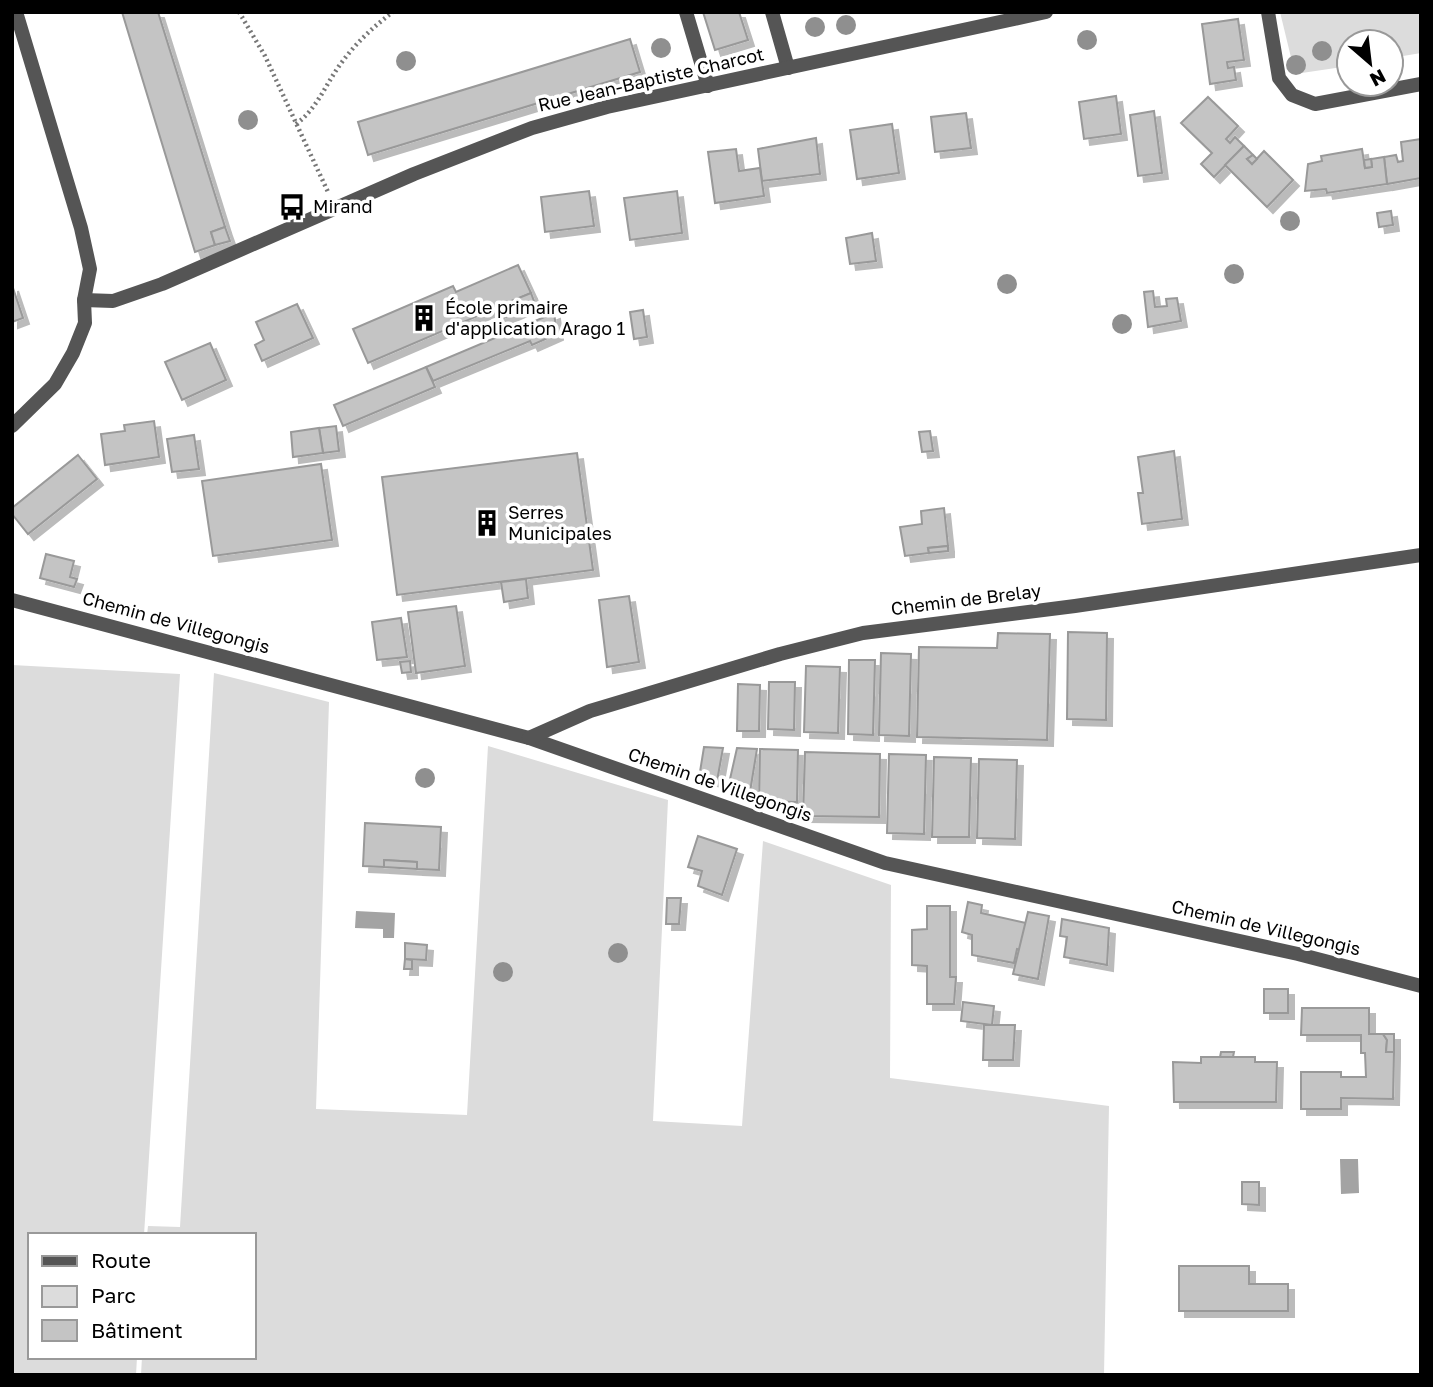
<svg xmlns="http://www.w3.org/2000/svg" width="1433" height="1387" viewBox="0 0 1433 1387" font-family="'Golos Text',sans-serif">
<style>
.green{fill:#dcdcdc}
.water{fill:#a3a3a3}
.building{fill:#c4c4c4;stroke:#999;stroke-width:2;filter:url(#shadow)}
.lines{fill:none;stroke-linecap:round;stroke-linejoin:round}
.path{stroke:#777;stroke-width:4.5;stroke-dasharray:2 3.5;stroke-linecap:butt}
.minor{stroke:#555;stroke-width:14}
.tree{fill:#8f8f8f}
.labels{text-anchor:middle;stroke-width:7;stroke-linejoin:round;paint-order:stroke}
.street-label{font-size:18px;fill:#000;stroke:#fff}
.poi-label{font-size:18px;fill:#000;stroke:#fff;text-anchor:start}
</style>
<defs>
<filter id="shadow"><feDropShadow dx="6" dy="6" stdDeviation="0" flood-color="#0004"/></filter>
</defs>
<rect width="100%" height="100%" fill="#fff"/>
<g class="green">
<polygon points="1280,12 1421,12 1421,53 1391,58 1391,42 1349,42 1349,66 1295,74"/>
<polygon points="12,665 180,674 144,1235 30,1235 30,1357 137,1357 136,1375 12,1375"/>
<polygon points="214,673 329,702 316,1109 467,1115 488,746 668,800 653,1121 742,1126 763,841 891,885 890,1078 1109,1106 1104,1375 141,1375 142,1357 254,1357 254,1235 147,1235 148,1226 180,1227"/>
</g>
<g class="water">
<polygon points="356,911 395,913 394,938 383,938 383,929 355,928"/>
<polygon points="1340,1159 1358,1159 1359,1193 1341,1194"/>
</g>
<g class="building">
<polygon points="122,12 158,12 225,227 211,232 215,245 195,252"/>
<polygon points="703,12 739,12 748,40 715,50"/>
<polygon points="1238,19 1244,60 1227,62 1228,68 1234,67 1236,80 1210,84 1202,24"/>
<polygon points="630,39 640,72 368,155 358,122"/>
<polygon points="1116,96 1121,134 1084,139 1079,102"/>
<polygon points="1208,97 1238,126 1226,139 1230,143 1235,137 1244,146 1214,177 1201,164 1212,153 1181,123"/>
<polygon points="1154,111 1162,173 1138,176 1130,115"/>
<polygon points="966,113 971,148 935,152 931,117"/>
<polygon points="892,124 899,173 857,179 850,130"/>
<polygon points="816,138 820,174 762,181 758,149"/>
<polygon points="1421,139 1421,178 1387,184 1384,157 1396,155 1398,162 1403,161 1401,142"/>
<polygon points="1244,146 1253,155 1247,159 1252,164 1264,151 1293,180 1267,207 1225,165"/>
<polygon points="736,149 739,171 760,168 764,196 715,203 708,152"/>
<polygon points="1362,149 1365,168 1372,167 1371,159 1384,157 1387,184 1327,193 1326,189 1305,191 1308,164 1322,161 1321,156"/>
<polygon points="1253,155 1257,159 1252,164 1247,159"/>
<polygon points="1371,159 1372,167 1365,168 1364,160"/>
<polygon points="589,191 594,226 545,232 541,197"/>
<polygon points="677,191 682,233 630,240 624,198"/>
<polygon points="1391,211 1393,225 1379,227 1377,213"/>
<polygon points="225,227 230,241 215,245 211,232"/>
<polygon points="872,233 876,261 850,264 846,238"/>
<polygon points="518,265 531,293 368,363 353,329 453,286 456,292"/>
<polygon points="12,285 23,318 12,322"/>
<polygon points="1153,291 1155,307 1167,306 1166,299 1177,298 1181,321 1148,327 1144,292"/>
<polygon points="531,293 535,304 499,320 494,308"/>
<polygon points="297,304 313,338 262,361 255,345 264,340 256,322"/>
<polygon points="643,310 647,337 634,339 630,312"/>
<polygon points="554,313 557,334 532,345 530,341 433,381 426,367"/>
<polygon points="210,343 226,380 182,400 165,362"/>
<polygon points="426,367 435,387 343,426 334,405"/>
<polygon points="154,421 159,457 105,465 101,434 125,431 124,425"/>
<polygon points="336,426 339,451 323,453 319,428"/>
<polygon points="319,428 323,453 293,457 291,432"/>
<polygon points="930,431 933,451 922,452 919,432"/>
<polygon points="194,435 199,469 172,472 167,439"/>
<polygon points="1174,451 1182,519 1142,524 1138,493 1143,493 1138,457"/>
<polygon points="577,453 593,570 397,595 382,477"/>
<polygon points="78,455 97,479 28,534 12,514 12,508"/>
<polygon points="321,464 332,540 213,556 202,481"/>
<polygon points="944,508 948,546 928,548 929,553 905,556 900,527 922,524 921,511"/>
<polygon points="948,546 948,551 929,553 928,548"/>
<polygon points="46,554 74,561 70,577 77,579 74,587 40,578"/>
<polygon points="526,579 528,598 504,602 501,582"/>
<polygon points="629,596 639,662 607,667 599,600"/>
<polygon points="456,606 465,666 416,673 408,612"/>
<polygon points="401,618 407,657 377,660 372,622"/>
<polygon points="1068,632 1107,633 1106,720 1067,719"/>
<polygon points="998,633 1050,634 1047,740 917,737 919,647 997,648"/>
<polygon points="881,653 911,654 909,736 879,735"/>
<polygon points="849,660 875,660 873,735 848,734"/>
<polygon points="410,661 411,672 402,673 400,662"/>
<polygon points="806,666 840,667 838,733 804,732"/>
<polygon points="769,682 795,682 794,730 768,729"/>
<polygon points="738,684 760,685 759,731 737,731"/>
<polygon points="704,747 723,748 717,781 699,778"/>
<polygon points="737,748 757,749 749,798 728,788"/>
<polygon points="760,749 798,750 797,802 759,801"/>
<polygon points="805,752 880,754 879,817 803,816"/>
<polygon points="889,754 926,755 924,834 887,833"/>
<polygon points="934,757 971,758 969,837 932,837"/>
<polygon points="979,759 1017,760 1015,839 977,838"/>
<polygon points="365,823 441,827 439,870 417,869 417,862 384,860 384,867 363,866"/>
<polygon points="698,836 737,849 722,895 698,886 702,871 688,867"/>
<polygon points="384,860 417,862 417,869 384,867"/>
<polygon points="667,898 681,898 679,924 666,924"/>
<polygon points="968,902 982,905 981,913 1026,923 1021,950 1017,949 1014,963 972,955 972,935 962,932"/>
<polygon points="927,906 950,906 950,977 956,977 954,1004 927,1004 927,966 912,965 912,930 927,929"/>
<polygon points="1028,912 1049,916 1038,979 1013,974"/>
<polygon points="1062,919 1109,928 1107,965 1064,957 1067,937 1060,936"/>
<polygon points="405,943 427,945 426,960 405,959"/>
<polygon points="405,959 412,960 412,969 404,969"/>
<rect x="1264" y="989" width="24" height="24"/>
<polygon points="963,1002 994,1006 992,1025 961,1021"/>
<polygon points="1302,1008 1369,1008 1369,1034 1383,1034 1387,1040 1386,1052 1394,1052 1393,1099 1341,1098 1341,1109 1301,1109 1301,1072 1341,1072 1341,1077 1366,1077 1365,1053 1361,1053 1361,1035 1301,1035"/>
<polygon points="984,1025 1015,1025 1013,1060 983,1060"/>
<polygon points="1383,1034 1394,1034 1394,1052 1386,1052 1387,1040"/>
<polygon points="1221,1052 1234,1052 1233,1057 1220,1057"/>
<polygon points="1201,1057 1255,1057 1255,1062 1277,1062 1276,1102 1174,1102 1173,1062 1201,1063"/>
<polygon points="1242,1182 1259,1182 1259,1205 1242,1204"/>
<polygon points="1179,1266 1249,1266 1249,1284 1288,1284 1288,1311 1179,1311"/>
</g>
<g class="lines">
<g class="path">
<polyline points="239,12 265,56 328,192"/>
<path d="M296,124c22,-16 30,-41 46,-62 14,-19 32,-36 51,-50"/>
</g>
<g class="minor">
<polyline points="686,12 708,86"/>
<polyline points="772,12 788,68"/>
<polyline points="1268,12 1279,78 1292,95 1315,104 1421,84"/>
<polyline points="84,300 113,301 162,284 414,174 532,128 607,107 1046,12"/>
<polyline points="12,426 55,384 73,353 85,323 84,300 90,269 81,228 16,12"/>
<polyline points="12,600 529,738 885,863 1298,954 1421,986"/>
<polyline points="529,738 590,711 780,654 863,633 1075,606 1421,555"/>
</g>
</g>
<g class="tree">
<circle cx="846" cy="25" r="10"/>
<circle cx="815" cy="27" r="10"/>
<circle cx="1087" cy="40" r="10"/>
<circle cx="661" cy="48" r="10"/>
<circle cx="1322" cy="51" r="10"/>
<circle cx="406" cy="61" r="10"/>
<circle cx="1296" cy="65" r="10"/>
<circle cx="248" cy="120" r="10"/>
<circle cx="1290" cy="221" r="10"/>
<circle cx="1234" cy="274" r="10"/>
<circle cx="1007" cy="284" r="10"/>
<circle cx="1122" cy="324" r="10"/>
<circle cx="425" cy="778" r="10"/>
<circle cx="618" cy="953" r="10"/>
<circle cx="503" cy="972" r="10"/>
</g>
<defs>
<symbol id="bus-bare" viewBox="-9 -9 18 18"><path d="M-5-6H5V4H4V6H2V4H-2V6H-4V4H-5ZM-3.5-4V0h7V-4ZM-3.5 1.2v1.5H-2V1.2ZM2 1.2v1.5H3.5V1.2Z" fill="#000" stroke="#fff" stroke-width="2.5" paint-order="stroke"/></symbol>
<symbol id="building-bare" viewBox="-9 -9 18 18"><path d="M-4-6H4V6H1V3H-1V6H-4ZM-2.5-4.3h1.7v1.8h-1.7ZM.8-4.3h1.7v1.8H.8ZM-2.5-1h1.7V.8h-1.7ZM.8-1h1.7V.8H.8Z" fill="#000" stroke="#fff" stroke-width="2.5" paint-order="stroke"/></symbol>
</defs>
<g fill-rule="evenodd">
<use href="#bus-bare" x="273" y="188" width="38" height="38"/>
<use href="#building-bare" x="405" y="299" width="38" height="38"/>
<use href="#building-bare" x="468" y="504" width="38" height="38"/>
</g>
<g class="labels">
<g class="street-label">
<text transform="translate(651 80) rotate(-13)" y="6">Rue Jean-Baptiste Charcot</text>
<text transform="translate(966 600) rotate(-7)" y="6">Chemin de Brelay</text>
<text transform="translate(176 623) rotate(15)" y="6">Chemin de Villegongis</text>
<text transform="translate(720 785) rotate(19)" y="6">Chemin de Villegongis</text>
<text transform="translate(1266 928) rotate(13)" y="6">Chemin de Villegongis</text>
</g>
<g class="poi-label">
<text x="313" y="213">Mirand</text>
<text x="445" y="314">École primaire<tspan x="445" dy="21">d'application Arago 1</tspan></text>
<text x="508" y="519">Serres<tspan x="508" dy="21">Municipales</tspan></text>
</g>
</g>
<rect width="1433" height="1387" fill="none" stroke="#000000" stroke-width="28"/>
<rect x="28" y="1233" width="228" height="126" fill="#ffffff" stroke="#999999" stroke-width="2"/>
<rect x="42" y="1256" width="35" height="10" fill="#555555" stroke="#999999" stroke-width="2"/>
<text x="91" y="1268" font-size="21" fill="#000000">Route</text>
<rect x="42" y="1286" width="35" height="21" fill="#dcdcdc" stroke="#999999" stroke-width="2"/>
<text x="91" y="1303" font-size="21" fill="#000000">Parc</text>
<rect x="42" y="1320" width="35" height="21" fill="#c4c4c4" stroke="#999999" stroke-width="2"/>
<text x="91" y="1338" font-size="21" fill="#000000">Bâtiment</text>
<g transform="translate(1370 63) rotate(152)"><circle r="33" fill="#ffffff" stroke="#999999" stroke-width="2"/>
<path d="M0-5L12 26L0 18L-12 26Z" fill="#000000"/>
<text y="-10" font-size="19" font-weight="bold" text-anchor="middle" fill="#000000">N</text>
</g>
</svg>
